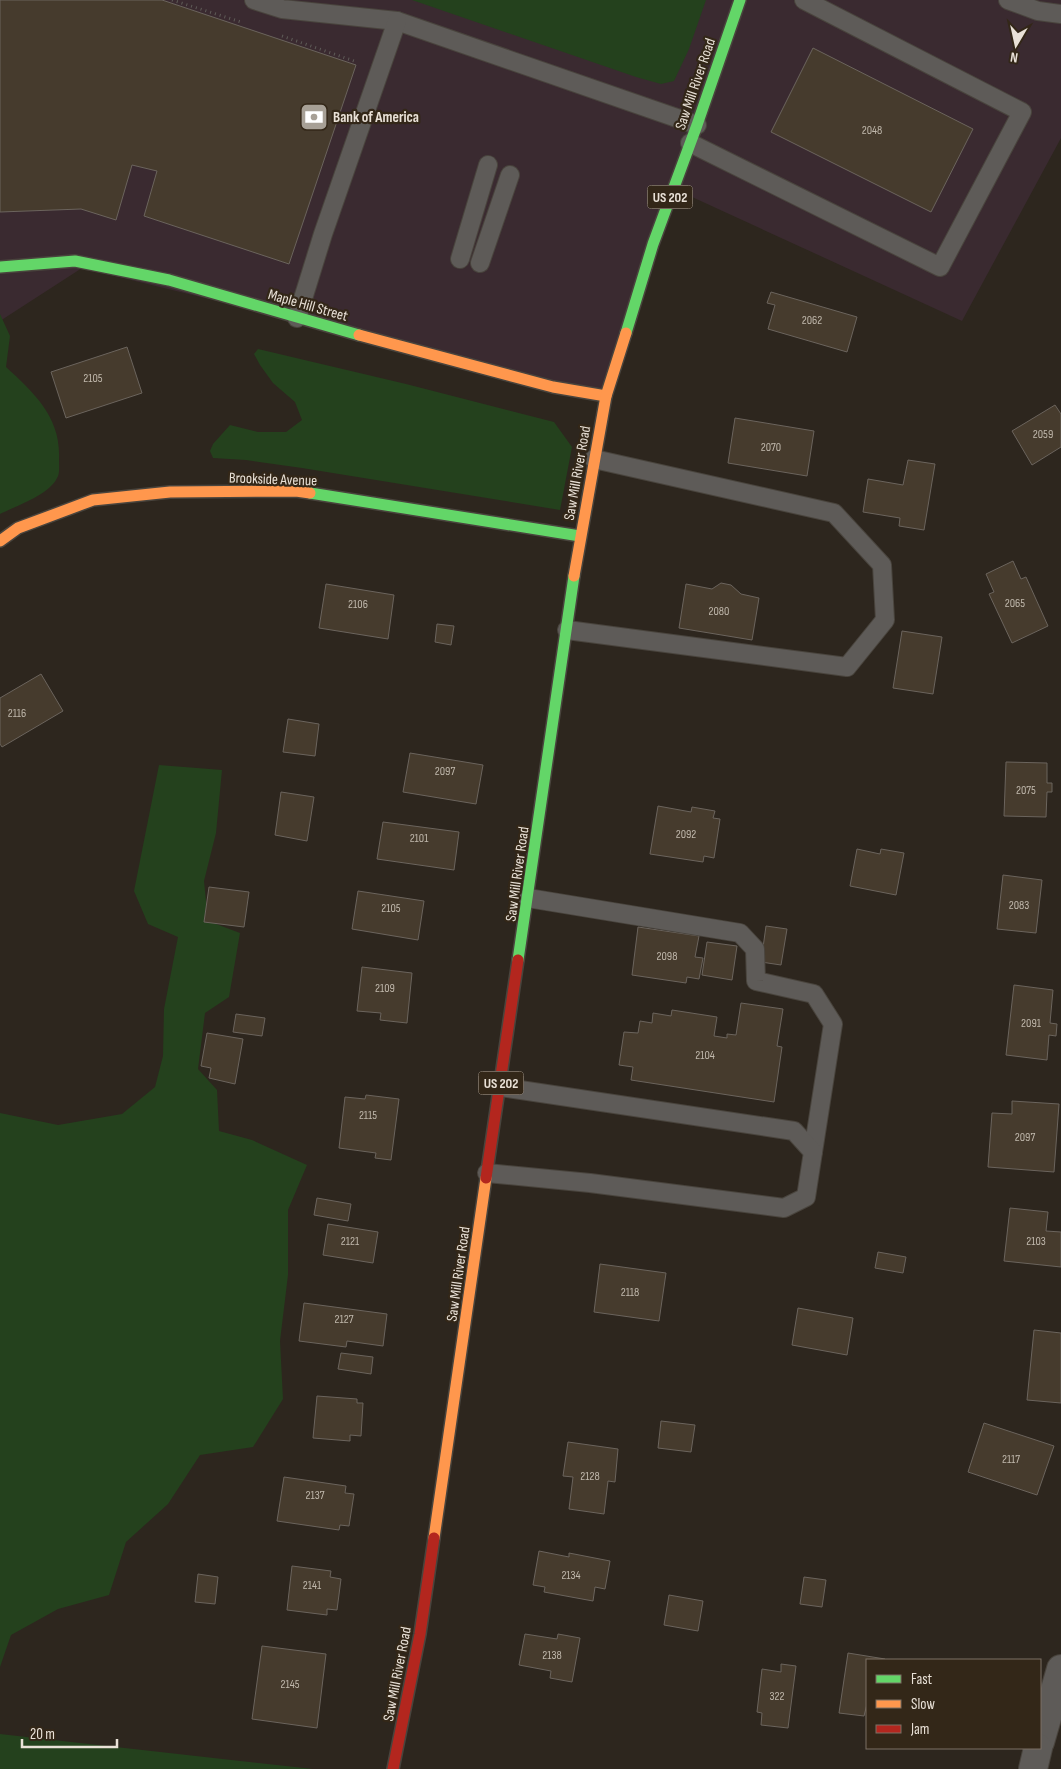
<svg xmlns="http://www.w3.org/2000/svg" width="1061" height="1769" viewBox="0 0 1061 1769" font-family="'Sofia Sans Condensed',sans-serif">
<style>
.commercial{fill:#3a2a30}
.green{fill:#24411d}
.building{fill:#463b2d;stroke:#6b645d}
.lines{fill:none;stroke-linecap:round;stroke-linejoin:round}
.lane-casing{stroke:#49443d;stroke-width:20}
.street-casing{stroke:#49443d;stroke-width:30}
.fast-casing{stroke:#49443d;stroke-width:14}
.slow-casing{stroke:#49443d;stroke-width:14}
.jam-casing{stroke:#49443d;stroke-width:14}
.path{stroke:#5f5c58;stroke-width:3;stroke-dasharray:1 4;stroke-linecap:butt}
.lane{stroke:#5e5b58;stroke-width:18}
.street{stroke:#5e5b58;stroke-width:28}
.fast{stroke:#63d668;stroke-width:11}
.slow{stroke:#ff974d;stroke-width:11}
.jam{stroke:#b3261e;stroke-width:11}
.labels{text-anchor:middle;stroke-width:4.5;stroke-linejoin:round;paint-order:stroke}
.number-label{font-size:12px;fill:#c0b8ac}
.shield{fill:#332718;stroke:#b2a99e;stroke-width:1}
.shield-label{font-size:14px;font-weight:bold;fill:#e9e1d7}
.street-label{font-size:15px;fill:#e9e1d7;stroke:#332718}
.poi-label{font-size:15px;font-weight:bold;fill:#e9e1d7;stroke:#332718;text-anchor:start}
</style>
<rect width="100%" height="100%" fill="#2d261e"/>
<polygon class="commercial" points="0,0 1061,0 1061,138 962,321 679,191 606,396 82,268 0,321"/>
<g class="green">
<polygon points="412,0 706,0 689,49 674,81 661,84 636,77"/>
<path d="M0,314l10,22 -4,31c28,26 55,50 53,92 0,6 1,15 -2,19 -8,17 -41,28 -57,36z"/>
<polygon points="258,349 406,384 554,422 572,447 560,510 302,468 246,460 213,458 210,451 213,444 230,425 258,432 286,432 302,420 295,402 273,383 260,365 254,354"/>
<polygon points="159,765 222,770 216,833 204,881 208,921 240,933 229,997 205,1013 198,1069 217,1090 219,1131 252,1140 307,1165 288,1210 288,1275 280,1341 283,1399 253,1447 200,1455 168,1504 126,1542 109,1595 58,1609 11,1635 0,1667 0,1113 58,1125 122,1114 155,1087 163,1056 164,1009 178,937 148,924 134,891"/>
<polygon points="0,1734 313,1769 0,1769"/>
</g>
<g class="building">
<polygon points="0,0 162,0 356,65 289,264 144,216 157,171 132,165 116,220 81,209 0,212"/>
<polygon points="813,48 973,129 931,212 771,132"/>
<polygon points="771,292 857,317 847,352 768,329 775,305 767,303"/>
<polygon points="127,347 142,393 66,418 51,372"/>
<polygon points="1055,405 1061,414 1061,447 1032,465 1012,431"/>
<polygon points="735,418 814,431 807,476 728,463"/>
<polygon points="908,460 935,464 924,530 899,526 900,518 863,512 868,479 903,485"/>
<polygon points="1013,561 1021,579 1026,577 1048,626 1012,643 989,594 994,592 986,574"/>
<polygon points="721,583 731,585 741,594 759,598 752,640 679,628 686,584 712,589"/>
<polygon points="326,584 394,595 388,639 319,628"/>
<polygon points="437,624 454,626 451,645 435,642"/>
<polygon points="902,631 942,637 933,694 893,688"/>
<polygon points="41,674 63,711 2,747 0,744 0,698"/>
<polygon points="288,719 319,724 315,756 283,752"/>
<polygon points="410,753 483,765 476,804 403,792"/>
<polygon points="1006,762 1047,763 1047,783 1052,783 1052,792 1047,792 1046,817 1004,816"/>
<polygon points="281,792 314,797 307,841 275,835"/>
<polygon points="658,806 691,812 692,807 715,811 713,818 720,819 714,858 704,856 703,862 650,854"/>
<polygon points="383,822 459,832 454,870 377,859"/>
<polygon points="857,849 880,854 881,849 904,853 896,895 850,886"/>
<polygon points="1003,875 1042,880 1036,933 997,929"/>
<polygon points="209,887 249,892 244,927 204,922"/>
<polygon points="358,891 424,901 418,940 352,929"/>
<polygon points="766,926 787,929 781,965 761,962"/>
<polygon points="638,927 699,936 695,957 703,958 699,979 687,977 686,983 632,975"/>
<polygon points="707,942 737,946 732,980 702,975"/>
<polygon points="362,967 412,973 407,1023 380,1020 381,1013 357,1011"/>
<polygon points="1014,985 1053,990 1050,1023 1057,1024 1056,1036 1049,1035 1047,1060 1006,1055"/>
<polygon points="741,1003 783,1009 777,1046 782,1047 774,1102 631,1080 633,1067 619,1065 624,1032 638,1033 640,1021 652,1023 653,1013 671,1016 672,1010 717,1017 714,1036 727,1038 727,1034 736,1035"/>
<polygon points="236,1014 265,1018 262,1036 233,1032"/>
<polygon points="207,1033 243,1039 235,1084 209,1078 211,1068 201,1066"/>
<polygon points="366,1095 399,1099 391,1160 375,1158 376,1153 339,1148 345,1097 365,1099"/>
<polygon points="1012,1101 1059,1104 1054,1172 988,1167 992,1113 1012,1114"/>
<polygon points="317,1198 351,1204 348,1221 314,1215"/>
<polygon points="1010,1208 1048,1212 1046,1231 1061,1232 1061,1267 1004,1261"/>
<polygon points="328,1224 378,1232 373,1263 323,1255"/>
<polygon points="878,1252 906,1257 903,1273 875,1268"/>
<polygon points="600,1264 666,1273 659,1321 594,1312"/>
<polygon points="304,1303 387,1314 383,1346 347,1341 346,1347 299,1341"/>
<polygon points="798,1308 853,1318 847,1355 792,1345"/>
<polygon points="1034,1330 1061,1333 1061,1403 1027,1400"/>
<polygon points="341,1353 373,1357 371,1374 338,1369"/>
<polygon points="317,1396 357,1399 357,1403 363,1403 361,1436 350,1435 350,1441 313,1438"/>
<polygon points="661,1421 695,1425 691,1452 658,1448"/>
<polygon points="984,1423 1054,1446 1037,1495 968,1472"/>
<polygon points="568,1442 618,1449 615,1482 608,1481 604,1514 569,1509 573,1477 563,1476"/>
<polygon points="284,1477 346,1486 345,1493 354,1494 349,1526 340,1525 339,1530 277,1521"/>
<polygon points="539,1551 569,1557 569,1553 610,1561 605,1589 595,1587 593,1601 544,1592 545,1587 533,1585"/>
<polygon points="292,1566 331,1571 330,1577 341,1579 337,1610 327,1609 327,1615 287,1610"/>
<polygon points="198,1574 218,1577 215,1604 195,1602"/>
<polygon points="804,1577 826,1580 822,1607 800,1604"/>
<polygon points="669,1595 703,1601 698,1631 664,1625"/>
<polygon points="525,1634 557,1639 558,1634 580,1638 572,1682 550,1678 551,1671 519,1665"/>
<polygon points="262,1646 326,1654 317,1728 252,1719"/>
<polygon points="848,1653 885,1659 885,1660 867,1660 867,1704 864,1716 839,1713"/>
<polygon points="781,1664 796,1666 788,1728 761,1725 762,1713 757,1712 762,1669 781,1672"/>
</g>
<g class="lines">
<defs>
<g id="lane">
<polyline points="254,0 282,9 397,21 697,125"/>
<polyline points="1008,0 1038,11 1061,14"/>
<polyline points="690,143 940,267 1022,112 804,0"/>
<polyline points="460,259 488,165"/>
<polyline points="480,263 510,175"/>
<polyline points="297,318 323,234 397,21"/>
<polyline points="567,630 847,667 885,620 882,565 834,513 594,459"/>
<polyline points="528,898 740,933 755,949 756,981 814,994 833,1024 813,1152"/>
<polyline points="487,1173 590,1183 784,1208 806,1197 813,1152 794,1131 501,1087"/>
</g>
<g id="street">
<polyline points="1040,1742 1061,1669"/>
<polyline points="1033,1769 1038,1748"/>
</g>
<g id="fast">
<polyline points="0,267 75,261 169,280 359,335"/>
<polyline points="626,333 653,244 697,125 740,0"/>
<polyline points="310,493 580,536"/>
<polyline points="518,960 574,576"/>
</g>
<g id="slow">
<polyline points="359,335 553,387 606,396"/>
<polyline points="0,541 18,528 93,500 170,492 296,491 310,493"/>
<polyline points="574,576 606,396 626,333"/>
<polyline points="434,1538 486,1178"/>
</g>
<g id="jam">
<polyline points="486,1178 518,960"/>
<polyline points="393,1769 420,1634 434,1538"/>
</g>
</defs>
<use href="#lane" class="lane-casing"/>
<use href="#street" class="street-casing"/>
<use href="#fast" class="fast-casing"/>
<use href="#slow" class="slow-casing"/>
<use href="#jam" class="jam-casing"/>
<g class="path">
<polyline points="172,0 241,22"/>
<polyline points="282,36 354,61 356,63"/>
</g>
<use href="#lane" class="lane"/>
<use href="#street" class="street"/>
<use href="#fast" class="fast"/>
<use href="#slow" class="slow"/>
<use href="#jam" class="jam"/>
</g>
<defs>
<symbol id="bank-square" viewBox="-11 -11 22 22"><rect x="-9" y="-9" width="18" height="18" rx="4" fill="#a7a096" stroke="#332718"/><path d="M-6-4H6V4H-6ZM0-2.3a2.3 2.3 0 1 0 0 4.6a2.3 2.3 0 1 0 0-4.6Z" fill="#fff"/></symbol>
</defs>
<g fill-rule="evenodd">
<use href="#bank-square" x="298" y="101" width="32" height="32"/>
</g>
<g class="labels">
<g class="number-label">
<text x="872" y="134">2048</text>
<text x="812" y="324">2062</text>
<text x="93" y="382">2105</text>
<text x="1043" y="438">2059</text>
<text x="771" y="451">2070</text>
<text x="1015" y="607">2065</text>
<text x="358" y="608">2106</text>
<text x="719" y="615">2080</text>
<text x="17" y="717">2116</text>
<text x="445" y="775">2097</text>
<text x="1026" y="794">2075</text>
<text x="686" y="838">2092</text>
<text x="419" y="842">2101</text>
<text x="1019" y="909">2083</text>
<text x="391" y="912">2105</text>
<text x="667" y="960">2098</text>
<text x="385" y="992">2109</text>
<text x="1031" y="1027">2091</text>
<text x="705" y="1059">2104</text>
<text x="368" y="1119">2115</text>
<text x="1025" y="1141">2097</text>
<text x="350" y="1245">2121</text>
<text x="1036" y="1245">2103</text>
<text x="630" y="1296">2118</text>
<text x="344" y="1323">2127</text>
<text x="1011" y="1463">2117</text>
<text x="590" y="1480">2128</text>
<text x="315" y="1499">2137</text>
<text x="571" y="1579">2134</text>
<text x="312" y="1589">2141</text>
<text x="552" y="1659">2138</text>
<text x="290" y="1688">2145</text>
<text x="777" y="1700">322</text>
</g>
<g class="shield">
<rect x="647.5" y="185.5" width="45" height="23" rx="4"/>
<rect x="478.5" y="1071.5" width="45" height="23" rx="4"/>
</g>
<g class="shield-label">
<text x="670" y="202">US 202</text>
<text x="501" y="1088">US 202</text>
</g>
<g class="street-label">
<text transform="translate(695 84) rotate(-71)" y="5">Saw Mill River Road</text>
<text transform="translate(308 305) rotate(16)" y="5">Maple Hill Street</text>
<text transform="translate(577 473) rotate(-80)" y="5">Saw Mill River Road</text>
<text transform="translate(273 479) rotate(2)" y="5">Brookside Avenue</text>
<text transform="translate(517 874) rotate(-82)" y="5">Saw Mill River Road</text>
<text transform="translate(458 1274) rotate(-82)" y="5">Saw Mill River Road</text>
<text transform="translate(397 1674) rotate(-79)" y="5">Saw Mill River Road</text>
</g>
<g class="poi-label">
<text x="333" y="122">Bank of America</text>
</g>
</g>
<rect x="866" y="1659" width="175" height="90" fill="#332718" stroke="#7c7164"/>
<rect x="876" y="1675" width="25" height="8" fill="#63d668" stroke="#7c7164"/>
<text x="911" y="1684" font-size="15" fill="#e9e1d7">Fast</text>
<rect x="876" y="1700" width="25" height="8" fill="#ff974d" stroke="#7c7164"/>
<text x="911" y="1709" font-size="15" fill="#e9e1d7">Slow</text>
<rect x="876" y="1725" width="25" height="8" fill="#b3261e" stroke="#7c7164"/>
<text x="911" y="1734" font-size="15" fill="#e9e1d7">Jam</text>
<g transform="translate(1016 45) rotate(189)" stroke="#332718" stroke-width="4" paint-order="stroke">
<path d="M0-4L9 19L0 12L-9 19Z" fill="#e9e1d7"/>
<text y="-8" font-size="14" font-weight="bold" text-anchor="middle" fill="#e9e1d7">N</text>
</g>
<path d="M22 1739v8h95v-8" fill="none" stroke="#e9e1d7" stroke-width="2.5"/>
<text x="30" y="1739" font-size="15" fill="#e9e1d7" stroke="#332718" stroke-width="4" paint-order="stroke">20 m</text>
</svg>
